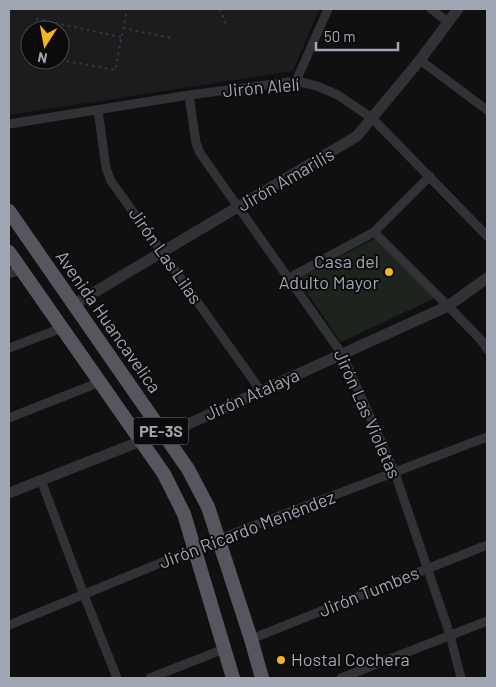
<svg xmlns="http://www.w3.org/2000/svg" width="496" height="687" viewBox="0 0 496 687" font-family="Barlow,sans-serif">
<style>
.built{fill:#1c1c1e;fill-rule:evenodd}
.green{fill:#1c241d}
.lines{fill:none;stroke-linecap:round;stroke-linejoin:round}
.path{stroke:#37383d;stroke-width:2;stroke-dasharray:2.5 4;stroke-linecap:butt}
.minor{stroke:#313236;stroke-width:9}
.tertiary{stroke:#313236;stroke-width:11}
.trunk{stroke:#55565e;stroke-width:14}
.poi-dot{fill:#f6b423;stroke:#0b0b0c;stroke-width:2}
.labels{text-anchor:middle;stroke-width:4;stroke-linejoin:round;paint-order:stroke}
.shield{fill:#0b0b0c;stroke:#737881;stroke-width:1}
.shield-label{font-size:16px;font-weight:bold;fill:#a0a6b3}
.street-label{font-size:18px;fill:#a0a6b3;stroke:#0b0b0c}
.poi-label{font-size:18px;fill:#a0a6b3;stroke:#0b0b0c;text-anchor:end}
</style>
<rect width="100%" height="100%" fill="#101011"/>
<path class="built" d="M9,9h310l-26,62 -284,44zM30,30h30v30h-30z"/>
<polygon class="green" points="374,239 435,298 341,342 297,278"/>
<g class="lines">
<g class="path">
<polyline points="220,9 225,22 223,26"/>
<polyline points="36,19 121,37"/>
<polyline points="123,28 171,38"/>
<polyline points="60,60 115,70 127,9"/>
</g>
<g class="minor">
<polyline points="431,9 448,22"/>
<polyline points="420,60 487,110"/>
<polyline points="296,81 328,9"/>
<polyline points="189,95 196,143 200,153 342,354 395,473 450,635 461,678"/>
<polyline points="98,110 106,168 111,181 261,391"/>
<polyline points="9,124 189,95 296,81 317,86 338,95 373,119 487,236"/>
<polyline points="374,232 448,306 482,341 487,349"/>
<polyline points="9,274 21,269"/>
<polyline points="289,278 374,232 430,176"/>
<polyline points="9,348 62,328"/>
<polyline points="9,418 100,382"/>
<polyline points="41,480 84,595 117,678"/>
<polyline points="9,625 219,539 487,437"/>
<polyline points="251,639 487,545"/>
<polyline points="150,678 224,649"/>
<polyline points="341,678 487,621"/>
</g>
<g class="tertiary">
<polyline points="73,305 357,136 420,60 458,9"/>
<polyline points="9,493 141,441 164,435 448,306 487,278"/>
</g>
<g class="trunk">
<polyline points="9,211 188,469 208,507 251,639 262,678"/>
<polyline points="9,252 164,474 184,514 233,678"/>
</g>
</g>
<g class="poi-dot">
<circle cx="389" cy="272" r="5"/>
<circle cx="281" cy="660" r="5"/>
</g>
<g class="labels">
<rect class="shield" x="133.5" y="417.5" width="55" height="27" rx="4"/>
<g class="shield-label">
<text x="161" y="437">PE-3S</text>
</g>
<g class="street-label">
<text transform="translate(261 88) rotate(-5)" y="6">Jirón Alelí</text>
<text transform="translate(286 180) rotate(-30)" y="6">Jirón Amarilis</text>
<text transform="translate(165 256) rotate(55)" y="6">Jirón Las Lilas</text>
<text transform="translate(108 322) rotate(55)" y="6">Avenida Huancavelica</text>
<text transform="translate(252 395) rotate(-24)" y="6">Jirón Atalaya</text>
<text transform="translate(367 414) rotate(66)" y="6">Jirón Las Violetas</text>
<text transform="translate(247 530) rotate(-21)" y="6">Jirón Ricardo Menéndez</text>
<text transform="translate(369 592) rotate(-22)" y="6">Jirón Tumbes</text>
</g>
<g class="poi-label">
<text x="379" y="268">Casa del<tspan x="379" dy="21">Adulto Mayor</tspan></text>
<text x="291" y="666" text-anchor="start">Hostal Cochera</text>
</g>
</g>
<rect width="496" height="687" fill="none" stroke="#a0a6b3" stroke-width="20"/>
<g transform="translate(45 45) rotate(191)"><circle r="24" fill="#0b0b0c" stroke="#47494f"/>
<path d="M0-4L9 19L0 12L-9 19Z" fill="#f6b423"/>
<text y="-8" font-size="14" font-weight="bold" text-anchor="middle" fill="#a0a6b3">N</text>
</g>
<path d="M316 42v8h82v-8" fill="none" stroke="#a0a6b3" stroke-width="2.5"/>
<text x="324" y="42" font-size="15" fill="#a0a6b3" stroke="#0b0b0c" stroke-width="4" paint-order="stroke">50 m</text>
</svg>
